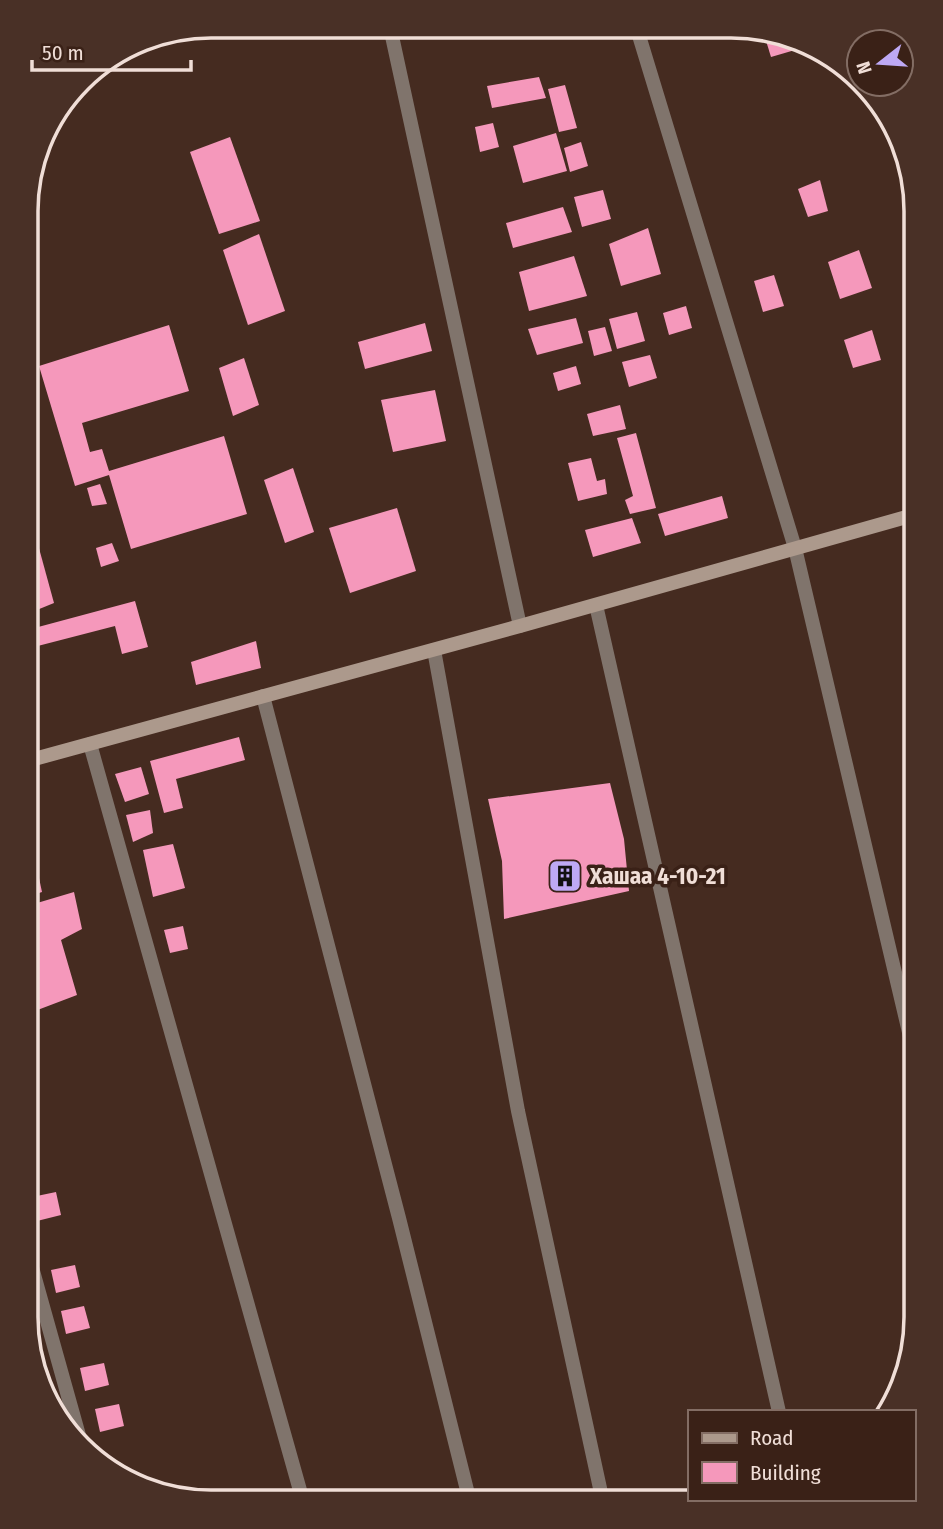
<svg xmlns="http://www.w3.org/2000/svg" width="943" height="1529" viewBox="0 0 943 1529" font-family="'Fira Sans Condensed',sans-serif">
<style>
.building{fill:#f598bb}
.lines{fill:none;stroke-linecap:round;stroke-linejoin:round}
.minor{stroke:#80746c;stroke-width:14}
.tertiary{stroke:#80746c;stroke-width:14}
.secondary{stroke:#ac998c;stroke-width:14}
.labels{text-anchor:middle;stroke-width:7;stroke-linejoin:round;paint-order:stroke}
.poi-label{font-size:23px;font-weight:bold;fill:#f0ded7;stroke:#3a2117;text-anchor:start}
.rim{fill:none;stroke:#f0ded7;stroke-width:3.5}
</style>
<rect width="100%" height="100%" fill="#452b20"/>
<g class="building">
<polygon points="455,28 480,28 480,31 458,37"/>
<polygon points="766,30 792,41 795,50 771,57 763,31"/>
<polygon points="153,38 154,39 133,45 141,40"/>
<polygon points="539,77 546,98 492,108 487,86"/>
<polygon points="565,85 577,128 559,132 548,89"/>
<polygon points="493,123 499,147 480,152 475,127"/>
<polygon points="556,133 567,171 523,183 513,146"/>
<polygon points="230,137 260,221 219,234 190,152"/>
<polygon points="581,142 588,166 570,172 564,148"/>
<polygon points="820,180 828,211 808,217 798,189"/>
<polygon points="603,190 611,219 582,227 574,197"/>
<polygon points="563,207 572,232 513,248 506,223"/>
<polygon points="648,228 661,274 621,286 609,244"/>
<polygon points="259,234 285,311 248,325 223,250"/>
<polygon points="859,250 872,288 840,299 828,262"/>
<polygon points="574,256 587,296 529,311 519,272"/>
<polygon points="774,275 784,306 763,312 754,281"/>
<polygon points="686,306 692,328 669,335 663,313"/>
<polygon points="637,312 645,341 617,349 609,319"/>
<polygon points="576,318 583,343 537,355 528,329"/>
<polygon points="425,323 432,351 365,369 358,342"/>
<polygon points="169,325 189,391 82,423 90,452 102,449 109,471 224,436 247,514 131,549 109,475 75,486 39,366"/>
<polygon points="605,327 612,351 594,356 588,331"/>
<polygon points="872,330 881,360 853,368 844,340"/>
<polygon points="650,355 657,378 629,387 622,362"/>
<polygon points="244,358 259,405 233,416 219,368"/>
<polygon points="576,366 581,384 558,391 553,373"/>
<polygon points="435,390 446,441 393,452 381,400"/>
<polygon points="620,405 626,429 593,436 587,414"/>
<polygon points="636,433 656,508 630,514 625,500 633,496 617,438"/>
<polygon points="591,458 597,481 605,479 607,494 578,501 568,463"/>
<polygon points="293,468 314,532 285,543 264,480"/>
<polygon points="100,484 107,504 92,506 87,488"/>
<polygon points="722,496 728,518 665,536 658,514"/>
<polygon points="397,508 416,571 350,593 329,528"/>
<polygon points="632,518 641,543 593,557 585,530"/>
<polygon points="34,530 54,603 27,614 27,532"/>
<polygon points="112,543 119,561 101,567 96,548"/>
<polygon points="135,601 148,647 122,654 115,626 30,648 27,642 27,630"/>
<polygon points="256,641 261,668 196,685 191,662"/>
<polygon points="239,737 245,760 176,779 183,808 164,813 150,761"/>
<polygon points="141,767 149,794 125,802 115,774"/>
<polygon points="610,783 624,839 629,891 504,919 502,861 488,799"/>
<polygon points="150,810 153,833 133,842 126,815"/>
<polygon points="30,836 42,892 27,897 27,837"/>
<polygon points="173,844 185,888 153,897 143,850"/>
<polygon points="74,892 82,929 61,940 77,995 27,1014 27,906"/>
<polygon points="183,926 188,949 170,953 164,930"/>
<polygon points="56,1192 61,1215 37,1221 32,1197"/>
<polygon points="75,1265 80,1287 56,1293 51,1270"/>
<polygon points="84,1306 90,1328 66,1334 61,1311"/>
<polygon points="104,1363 109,1385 85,1391 80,1368"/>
<polygon points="119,1404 124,1426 100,1432 95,1409"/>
</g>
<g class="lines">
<g class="minor">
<polyline points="637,29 795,548 916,1062"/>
<polyline points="596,605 779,1412"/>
<polyline points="434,650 518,1111 603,1502"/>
<polyline points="263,696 399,1218 470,1502"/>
<polyline points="90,744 303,1501"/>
<polyline points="26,1246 80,1439"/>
</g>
<polyline class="tertiary" points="390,27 520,626"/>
<polyline class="secondary" points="27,761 520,626 917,514"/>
</g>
<defs>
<symbol id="building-square" viewBox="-11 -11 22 22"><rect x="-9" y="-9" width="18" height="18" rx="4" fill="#bea9f5" stroke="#3a2117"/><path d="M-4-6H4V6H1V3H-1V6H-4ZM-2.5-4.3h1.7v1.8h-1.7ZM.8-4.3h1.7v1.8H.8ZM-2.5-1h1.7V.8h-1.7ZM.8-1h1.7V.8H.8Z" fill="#111"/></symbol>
</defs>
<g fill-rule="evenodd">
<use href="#building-square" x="546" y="857" width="38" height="38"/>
</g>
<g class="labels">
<g class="poi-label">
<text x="590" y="884">Хашаа 4-10-21</text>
</g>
</g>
<path d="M0 0H943V1529H0ZM211 38H731A173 173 0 0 1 904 211V1317A173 173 0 0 1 731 1490H211A173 173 0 0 1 38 1317V211A173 173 0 0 1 211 38Z" fill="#493026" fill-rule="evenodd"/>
<path class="rim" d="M211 38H731A173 173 0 0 1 904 211V1317A173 173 0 0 1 731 1490H211A173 173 0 0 1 38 1317V211A173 173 0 0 1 211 38Z"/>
<rect x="688" y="1410" width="228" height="91" fill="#3a2117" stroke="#836d64" stroke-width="2"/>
<rect x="702" y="1433" width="35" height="10" fill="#ac998c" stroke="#836d64" stroke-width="2"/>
<text x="750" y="1445" font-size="21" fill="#f0ded7">Road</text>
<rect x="702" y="1462" width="35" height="21" fill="#f598bb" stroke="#836d64" stroke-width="2"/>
<text x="750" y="1480" font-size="21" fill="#f0ded7">Building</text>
<g transform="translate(880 63) rotate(253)"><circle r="33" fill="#3a2117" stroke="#836d64" stroke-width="2"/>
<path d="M0-5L12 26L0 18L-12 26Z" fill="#bea9f5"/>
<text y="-10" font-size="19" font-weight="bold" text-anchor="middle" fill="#f0ded7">N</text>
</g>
<path d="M32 60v10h159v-10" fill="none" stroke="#f0ded7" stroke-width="3.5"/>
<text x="42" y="60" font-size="21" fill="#f0ded7" stroke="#3a2117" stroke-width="5" paint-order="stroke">50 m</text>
</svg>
